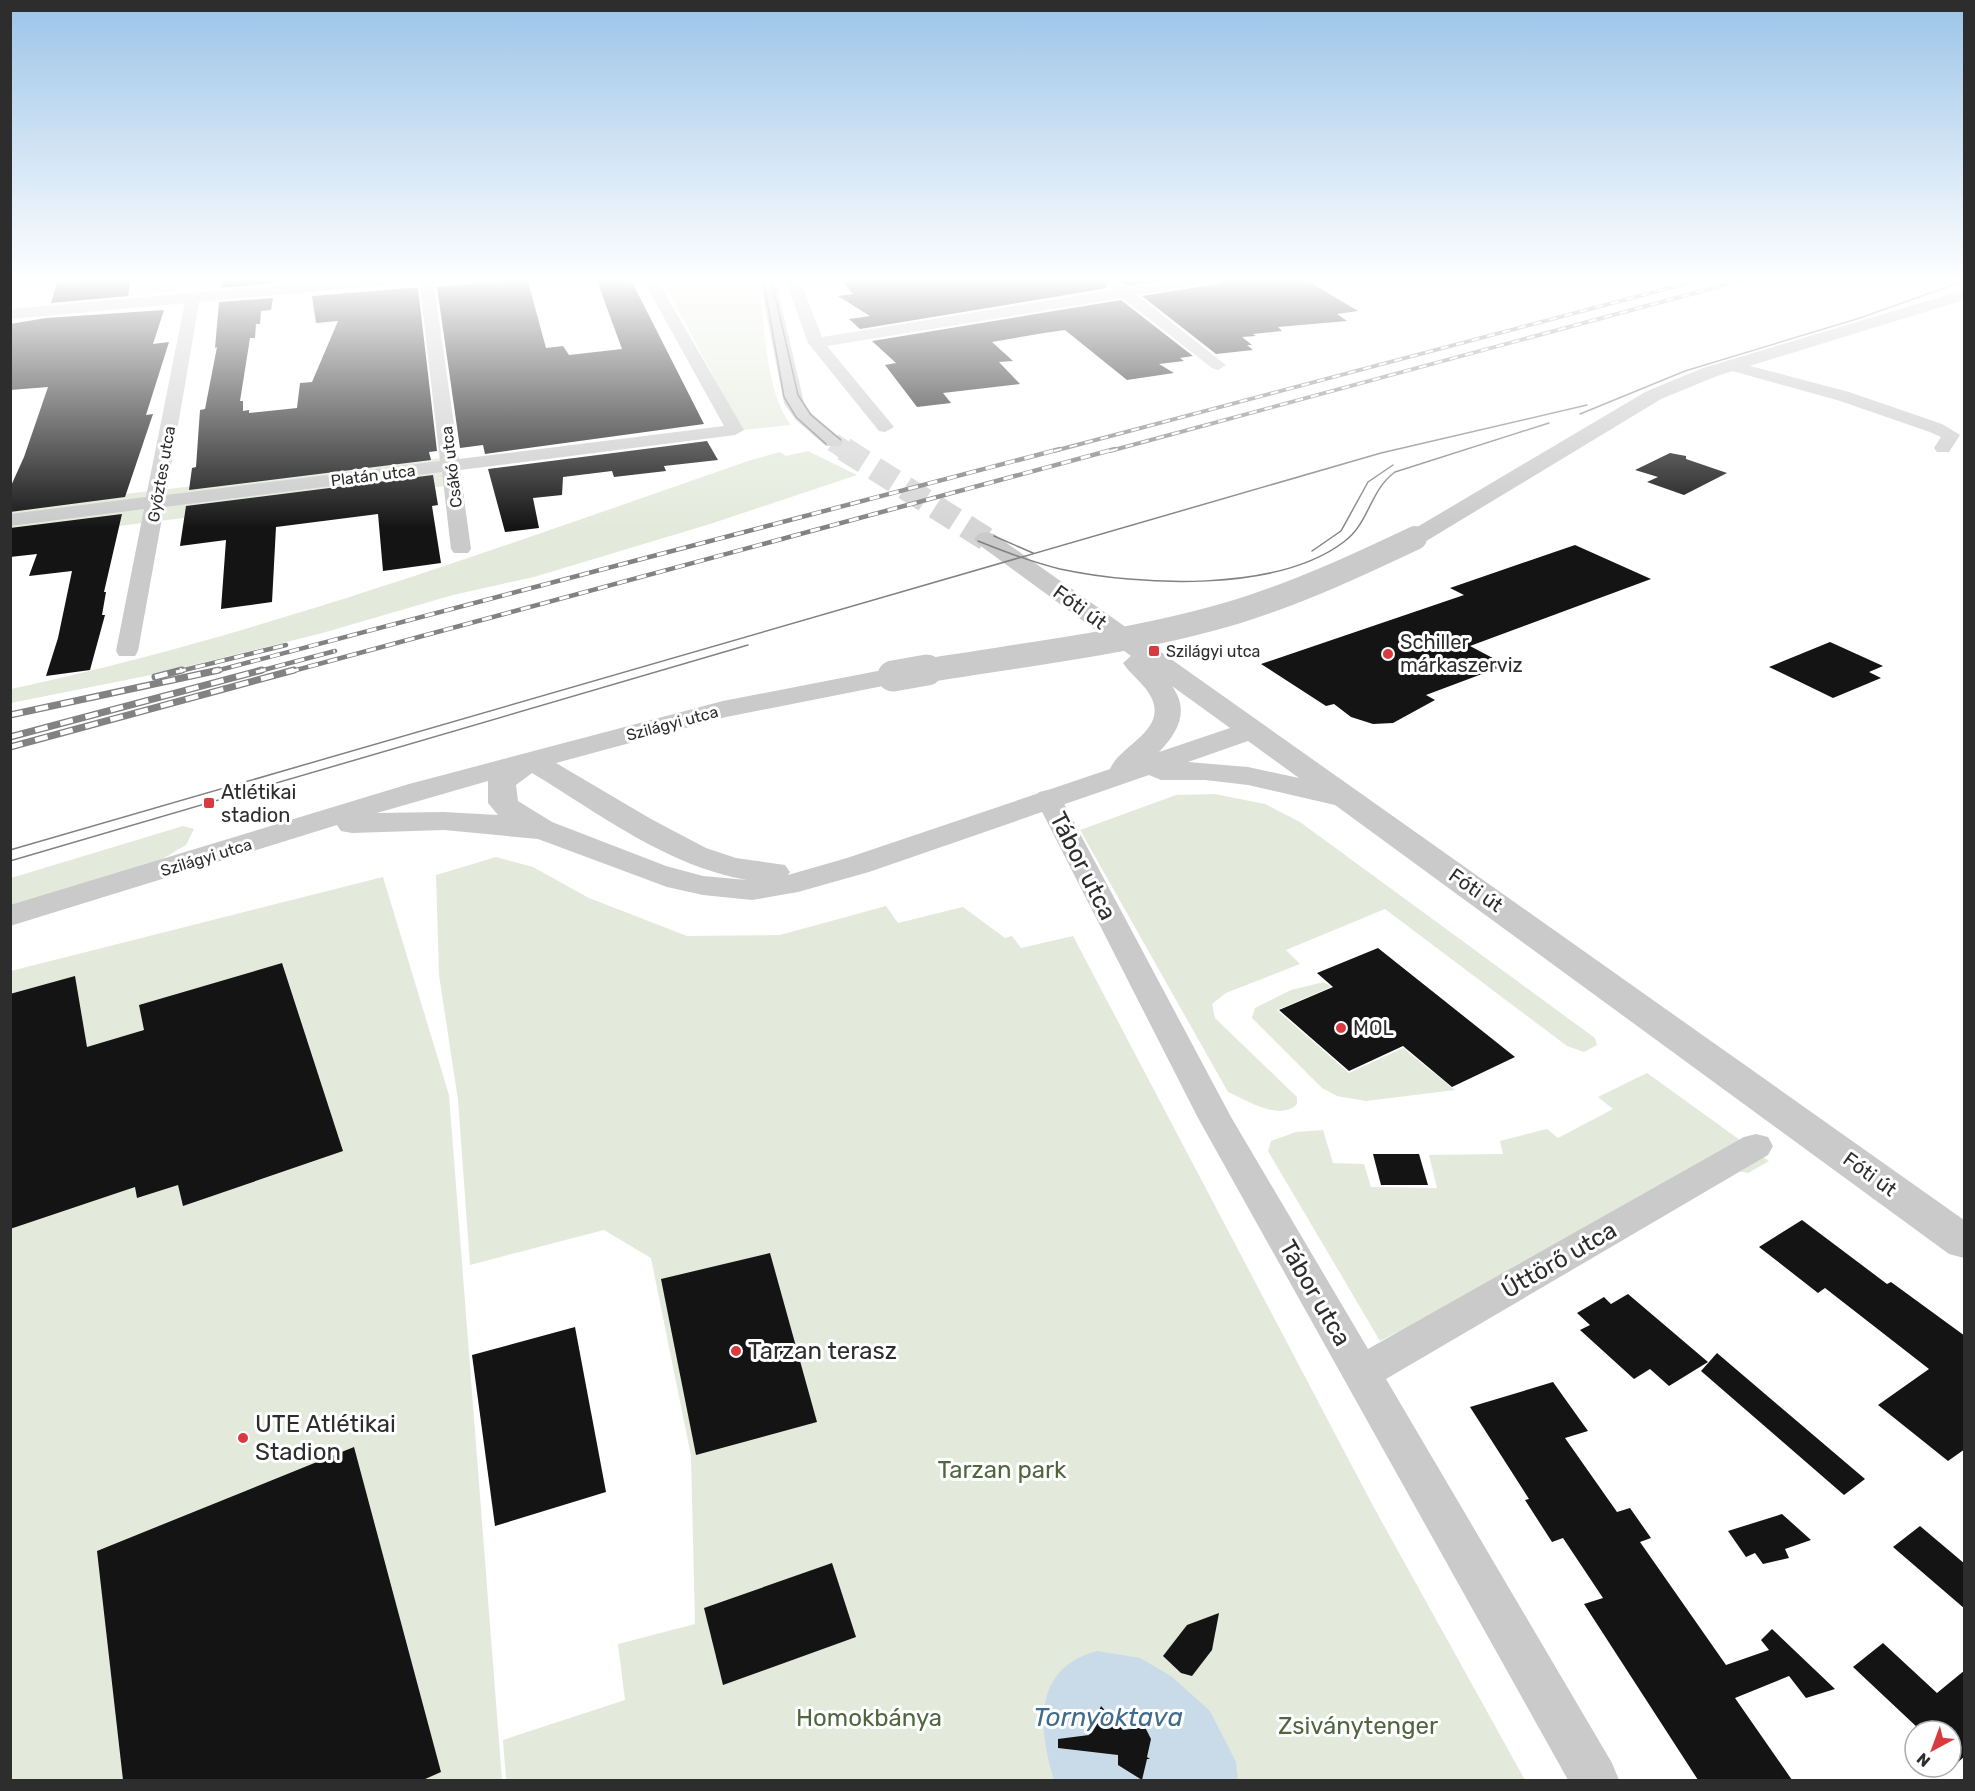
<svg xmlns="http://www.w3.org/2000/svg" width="1975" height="1791" viewBox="0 0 1975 1791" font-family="Rubik,sans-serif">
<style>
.green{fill:#e3eadb}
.water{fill:#c9dbe9}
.building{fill:#141414}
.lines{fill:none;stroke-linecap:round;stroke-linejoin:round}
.tertiary-tunnel-far1{stroke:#d5d5d5;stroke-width:19;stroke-dasharray:19 9;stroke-linecap:butt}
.tertiary-tunnel{stroke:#d5d5d5;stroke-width:24;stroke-dasharray:24 12;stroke-linecap:butt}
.minor{fill:#cacaca;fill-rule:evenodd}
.tertiary{fill:#cacaca;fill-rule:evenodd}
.tram{stroke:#828282;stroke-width:1.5}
.rail-far2-casing{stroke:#828282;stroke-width:4}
.rail-far1-casing{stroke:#828282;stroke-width:4.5}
.rail-casing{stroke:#828282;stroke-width:7}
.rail-far2{stroke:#fff;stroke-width:2;stroke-dasharray:8;stroke-linecap:butt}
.rail-far1{stroke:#fff;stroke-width:3;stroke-dasharray:10;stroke-linecap:butt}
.rail{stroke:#fff;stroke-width:4.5;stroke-dasharray:13;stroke-linecap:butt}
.tertiary-bridge-far1{stroke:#cacaca;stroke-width:24}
.tertiary-bridge{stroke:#cacaca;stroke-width:31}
.poi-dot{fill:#d93a40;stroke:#fff;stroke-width:2}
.labels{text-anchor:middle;stroke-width:6;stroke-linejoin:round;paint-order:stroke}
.far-street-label{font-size:16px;fill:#2d2d2d;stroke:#fff}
.far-poi-label{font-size:16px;fill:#2d2d2d;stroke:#fff;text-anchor:start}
.street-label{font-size:20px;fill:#2d2d2d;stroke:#fff}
.poi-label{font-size:20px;fill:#2d2d2d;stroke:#fff;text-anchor:start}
.near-street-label{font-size:24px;fill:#2d2d2d;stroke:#fff}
.near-poi-label{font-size:24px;fill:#2d2d2d;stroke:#fff;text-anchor:start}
.near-park-label{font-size:24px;fill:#4f663e;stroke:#fff}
.near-water-label{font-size:26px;font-style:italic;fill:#416b8a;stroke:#fff}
</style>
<rect width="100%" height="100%" fill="#fff"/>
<g class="green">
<polygon points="139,278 182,278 176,291 118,297 142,284"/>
<path d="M661,278h98c5,41 6,114 32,147l-49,5z"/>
<path d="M808,451l49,24 -147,49 -176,53 -81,18 -134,39 -163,40 -145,29v-14c251,-54 495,-144 737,-228l32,-9 6,4z"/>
<polygon points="442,458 446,486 11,539 10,507"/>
<path d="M1215,794l50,10 35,18 295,216 2,7 -13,7 -17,-6 -182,-137 -99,41 14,14 -74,29 -14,11 3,14 82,79v7c-17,18 -51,-4 -69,-12l-148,-262 96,-35z"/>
<polygon points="183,826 194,829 186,845 159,861 11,905 11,878"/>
<polygon points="496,857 533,867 589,898 687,936 780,935 886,906 898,923 963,907 1005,938 1012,936 1021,948 1073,936 1372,1504 1525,1780 506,1780 503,1740 625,1700 618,1644 695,1624 691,1456 651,1258 604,1230 470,1265 458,1100 439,975 436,875"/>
<polygon points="383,877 449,1095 502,1780 11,1780 11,971"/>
<polygon points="1324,982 1331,987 1277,1010 1349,1073 1403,1048 1455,1090 1366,1101 1337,1096 1322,1088 1252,1018 1255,1008 1291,990"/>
<polygon points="1647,1073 1769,1161 1748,1173 1722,1168 1380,1341 1268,1151 1271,1141 1296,1132 1323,1130 1333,1163 1364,1164 1371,1187 1437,1188 1429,1155 1503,1154 1500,1141 1547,1129 1558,1138 1613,1109 1598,1097"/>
</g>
<path class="water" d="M1097,1651l43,7 31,18 39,35 26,51 2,18h-184c-16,-51 -22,-112 43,-129z"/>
<g class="building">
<polygon points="102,278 131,278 128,296 51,303 57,282"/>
<polygon points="222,278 275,278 274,283 221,288"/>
<polygon points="527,278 546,348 563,346 569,355 622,349 596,278 630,278 704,424 485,454 483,445 460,448 437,287"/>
<polygon points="839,278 1181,278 1128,286 1114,279 1106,285 1108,288 860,329 849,319 870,316 838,296 853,294"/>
<polygon points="1226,278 1303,278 1358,311 1337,314 1347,321 1278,327 1282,331 1253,334 1256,336 1242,337 1252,345 1247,345 1253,350 1216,354 1142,296 1217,284"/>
<polygon points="409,288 418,288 437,451 429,452 431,460 189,490 192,468 196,467 200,410 205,409 217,347 215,348 219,302 273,298 271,310 261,311 260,324 256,324 255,338 250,338 240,401 243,401 243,411 249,410 249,413 297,408 300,383 312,382 338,321 316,323 312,296"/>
<polygon points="1121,300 1193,356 1180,358 1184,361 1159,364 1174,373 1127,380 1065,330 1044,333 992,342 1013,361 999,362 1020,384 943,393 951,403 917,407 885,365 896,363 872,341"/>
<polygon points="164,310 153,344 169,342 146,415 153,414 125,497 10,512 10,488 24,457 48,387 10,390 10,324 46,318"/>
<polygon points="707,441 718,460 664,466 666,471 614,477 612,471 563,477 562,495 533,498 539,528 505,532 488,469"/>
<polygon points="1670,453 1686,456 1686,459 1727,473 1684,495 1647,482 1658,477 1635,470"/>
<polygon points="433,475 438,505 432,506 441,563 383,571 378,514 276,527 272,602 221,609 226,540 180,546 186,506"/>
<polygon points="122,514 104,592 106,592 102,615 105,615 90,670 46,676 58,638 72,571 29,576 37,554 10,557 10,528"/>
<polygon points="1575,545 1651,579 1470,646 1506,665 1426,695 1435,700 1393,723 1373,724 1351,717 1334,704 1326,706 1261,664 1464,595 1450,588"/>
<polygon points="1830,642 1883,666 1869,672 1881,678 1833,698 1769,667"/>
<polygon points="1378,948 1515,1057 1452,1087 1403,1046 1349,1071 1279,1010 1333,987 1317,973"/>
<polygon points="282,963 343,1151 183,1206 178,1185 137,1198 135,1187 10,1229 10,994 75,976 87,1047 144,1030 139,1005"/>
<polygon points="1373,1154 1419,1154 1428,1185 1381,1185"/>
<polygon points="1802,1220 1887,1284 1891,1282 1965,1336 1965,1449 1948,1461 1878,1405 1929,1369 1825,1288 1818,1293 1759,1247"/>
<polygon points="770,1253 817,1422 696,1455 661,1279"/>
<polygon points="1628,1294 1708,1362 1669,1386 1650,1369 1634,1379 1580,1330 1590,1325 1577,1313 1604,1297 1611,1304"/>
<polygon points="575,1327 606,1492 495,1526 472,1355"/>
<polygon points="1717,1353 1865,1479 1844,1495 1701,1371"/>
<polygon points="1553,1382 1588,1431 1565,1438 1617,1512 1630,1508 1651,1538 1640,1542 1726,1665 1769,1650 1761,1640 1772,1629 1835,1689 1806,1698 1789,1676 1735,1698 1792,1780 1698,1780 1584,1604 1603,1598 1563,1538 1552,1542 1525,1500 1529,1499 1470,1407"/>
<polygon points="354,1447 441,1772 423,1780 123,1780 97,1551"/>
<polygon points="1782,1514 1811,1540 1785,1549 1789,1558 1763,1564 1755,1553 1746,1557 1728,1531"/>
<polygon points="1920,1526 1965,1564 1965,1609 1893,1547"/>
<polygon points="832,1563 856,1637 723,1685 704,1608"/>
<polygon points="1219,1613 1212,1650 1192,1676 1181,1673 1163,1656 1187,1625"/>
<polygon points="1883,1643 1937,1693 1965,1670 1965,1756 1948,1771 1944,1767 1951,1767 1951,1731 1918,1731 1919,1729 1853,1667"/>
<polygon points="1101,1706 1123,1730 1145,1727 1151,1739 1147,1757 1150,1759 1147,1759 1142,1780 1118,1765 1118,1755 1058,1748 1058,1739 1089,1735"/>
</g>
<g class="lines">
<polyline class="tertiary-tunnel-far1" points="833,442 846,451"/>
<polyline class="tertiary-tunnel" points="844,449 986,539"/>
<g class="minor">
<polygon points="419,278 433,278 459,459 724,426 642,278 656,278 744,430 735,435 460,470 471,549 468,553 454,553 451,549 442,472 164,507 138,651 135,656 119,656 116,651 144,509 10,526 10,514 146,497 186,297 193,293 200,297 166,495 440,461"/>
<polygon points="785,278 799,278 822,337 1113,290 1108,285 1115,281 1128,288 1193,278 1224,278 1217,282 1137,295 1226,365 1218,370 1212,368 1122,298 827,346 894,427 885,432 879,431 808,343"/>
<polygon points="1731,361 1849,392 1942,424 1960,435 1949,452 1937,452 1934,448 1941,437 1930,432 1837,400 1725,369 1723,366 1725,363"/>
<polygon points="1048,790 1057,792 1061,798 1231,1117 1368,1349 1744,1137 1756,1134 1768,1137 1773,1146 1768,1155 1386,1379 1612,1763 1619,1780 1568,1780 1198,1118 1035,798 1039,792"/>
</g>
<g class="tertiary">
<polygon points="360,278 418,278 410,283 10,319 10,309"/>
<polygon points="759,278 775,278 804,403 810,412 840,438 843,442 840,446 826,446 796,420 784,403"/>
<polygon points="1964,290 1964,300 1717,376 1661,399 1423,543 1407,543 1403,538 1407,533 1647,391 1703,368"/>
<path d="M986,532l8,2 970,686v38l-15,-4 -614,-449 -87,-20 -43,-5h-44l-12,-5 -280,97 -71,20 -46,8 -49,-5 -36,-8 -129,-48 -94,-9 -92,3 -11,-2 -4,-6 -327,101v-21l399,-121 314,-83 170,-33 10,2 4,6 -4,6 -177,35 -170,46 95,56 55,29 30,10 49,7 5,7 -2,3 59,-17 263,-89c10,-25 63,-40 38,-77 -7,-11 -18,-18 -25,-29l8,-7 -153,-112 -4,-5 4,-5zM1172,686l58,42 -71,24c19,-20 31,-41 13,-66zM1248,741l51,37 -51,-11 -60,-5zM532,773c68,41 135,93 215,107l-44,-4 -37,-10 -114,-44 -34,-21 -2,-16zM488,781v22l10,12 -54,-3 -67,1z"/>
</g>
<g class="tram">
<polyline points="763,278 784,397 796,417 826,444"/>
<polyline points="771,278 798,395 811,415 841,440"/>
<polyline points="1580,414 1685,371 1860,318 1964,281"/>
<polyline points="994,536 1033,553"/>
<path d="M978,541c27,11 54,21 82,28 79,17 218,24 285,-28 24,-18 25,-51 50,-69l154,-49"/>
<polyline points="1312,551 1341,531 1368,482 1393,465"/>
<polyline points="10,850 1381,453 1587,405"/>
<polyline points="10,861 748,645"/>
</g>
<defs>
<g id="rail-far2">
<polyline points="1054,451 1707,278"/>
<polyline points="1110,451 1750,278"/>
</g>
<g id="rail-far1">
<polyline points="176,672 286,645"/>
<polyline points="212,672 1060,449"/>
<polyline points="256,672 335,651"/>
<polyline points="289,672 1115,449"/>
</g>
<g id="rail">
<polyline points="155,677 182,670"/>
<polyline points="10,715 219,670"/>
<polyline points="10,737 262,670"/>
<polyline points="10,747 294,670"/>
</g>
</defs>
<use href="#rail-far2" class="rail-far2-casing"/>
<use href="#rail-far1" class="rail-far1-casing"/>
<use href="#rail" class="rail-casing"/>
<use href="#rail-far2" class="rail-far2"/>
<use href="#rail-far1" class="rail-far1"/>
<use href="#rail" class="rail"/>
<path class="tertiary-bridge-far1" d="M918,672c107,-18 216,-29 321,-61 61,-19 119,-46 176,-73"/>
<polyline class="tertiary-bridge" points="893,676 927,670"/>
</g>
<linearGradient id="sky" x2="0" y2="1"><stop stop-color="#9bc4e8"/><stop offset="0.53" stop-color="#fff"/><stop offset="1" stop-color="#fff" stop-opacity="0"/></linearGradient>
<rect width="1975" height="528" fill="url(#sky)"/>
<g class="poi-dot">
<rect x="1148" y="645" width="12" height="12" rx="3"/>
<circle cx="1388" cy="654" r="6"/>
<rect x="203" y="797" width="12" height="12" rx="3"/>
<circle cx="1341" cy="1028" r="6"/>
<circle cx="736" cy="1351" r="6"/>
<circle cx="243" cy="1438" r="6"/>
</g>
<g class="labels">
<g class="far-street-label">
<text transform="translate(451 467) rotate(-97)" y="6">Csákó utca</text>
<text transform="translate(161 474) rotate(-80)" y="6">Győztes utca</text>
<text transform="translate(373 475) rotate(-7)" y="6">Platán utca</text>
<text transform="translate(672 723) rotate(-15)" y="6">Szilágyi utca</text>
<text transform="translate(206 857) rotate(-17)" y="6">Szilágyi utca</text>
</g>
<g class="far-poi-label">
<text x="1166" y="657">Szilágyi utca</text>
</g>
<g class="street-label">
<text transform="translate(1080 607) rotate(36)" y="7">Fóti út</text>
<text transform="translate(1476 890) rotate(35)" y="7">Fóti út</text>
<text transform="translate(1870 1174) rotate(36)" y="7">Fóti út</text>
</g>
<g class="poi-label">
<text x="1400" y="649">Schiller<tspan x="1400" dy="23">márkaszerviz</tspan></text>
<text x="221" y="799">Atlétikai<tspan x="221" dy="23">stadion</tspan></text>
<text x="1353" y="1035">MOL</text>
</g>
<g class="near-street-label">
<text transform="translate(1083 866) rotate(63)" y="8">Tábor utca</text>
<text transform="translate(1559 1260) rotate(-30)" y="8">Úttörő utca</text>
<text transform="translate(1315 1293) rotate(60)" y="8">Tábor utca</text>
</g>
<g class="near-poi-label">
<text x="748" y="1359">Tarzan terasz</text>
<text x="255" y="1432">UTE Atlétikai<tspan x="255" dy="28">Stadion</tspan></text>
</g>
<g class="near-park-label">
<text x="1002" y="1478">Tarzan park</text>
<text x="869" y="1726">Homokbánya</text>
<text x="1358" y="1734">Zsiványtenger</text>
</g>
<g class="near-water-label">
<text x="1108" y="1726">Tornyoktava</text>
</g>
</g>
<rect width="1975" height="1791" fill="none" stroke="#2d2d2d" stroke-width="24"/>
<g transform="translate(1933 1749) rotate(221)"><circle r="28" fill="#ffffff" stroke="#ababab" stroke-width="1.5"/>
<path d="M0-4.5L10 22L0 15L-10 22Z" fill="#d93a40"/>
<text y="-9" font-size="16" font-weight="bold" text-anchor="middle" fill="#2d2d2d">N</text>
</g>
</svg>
